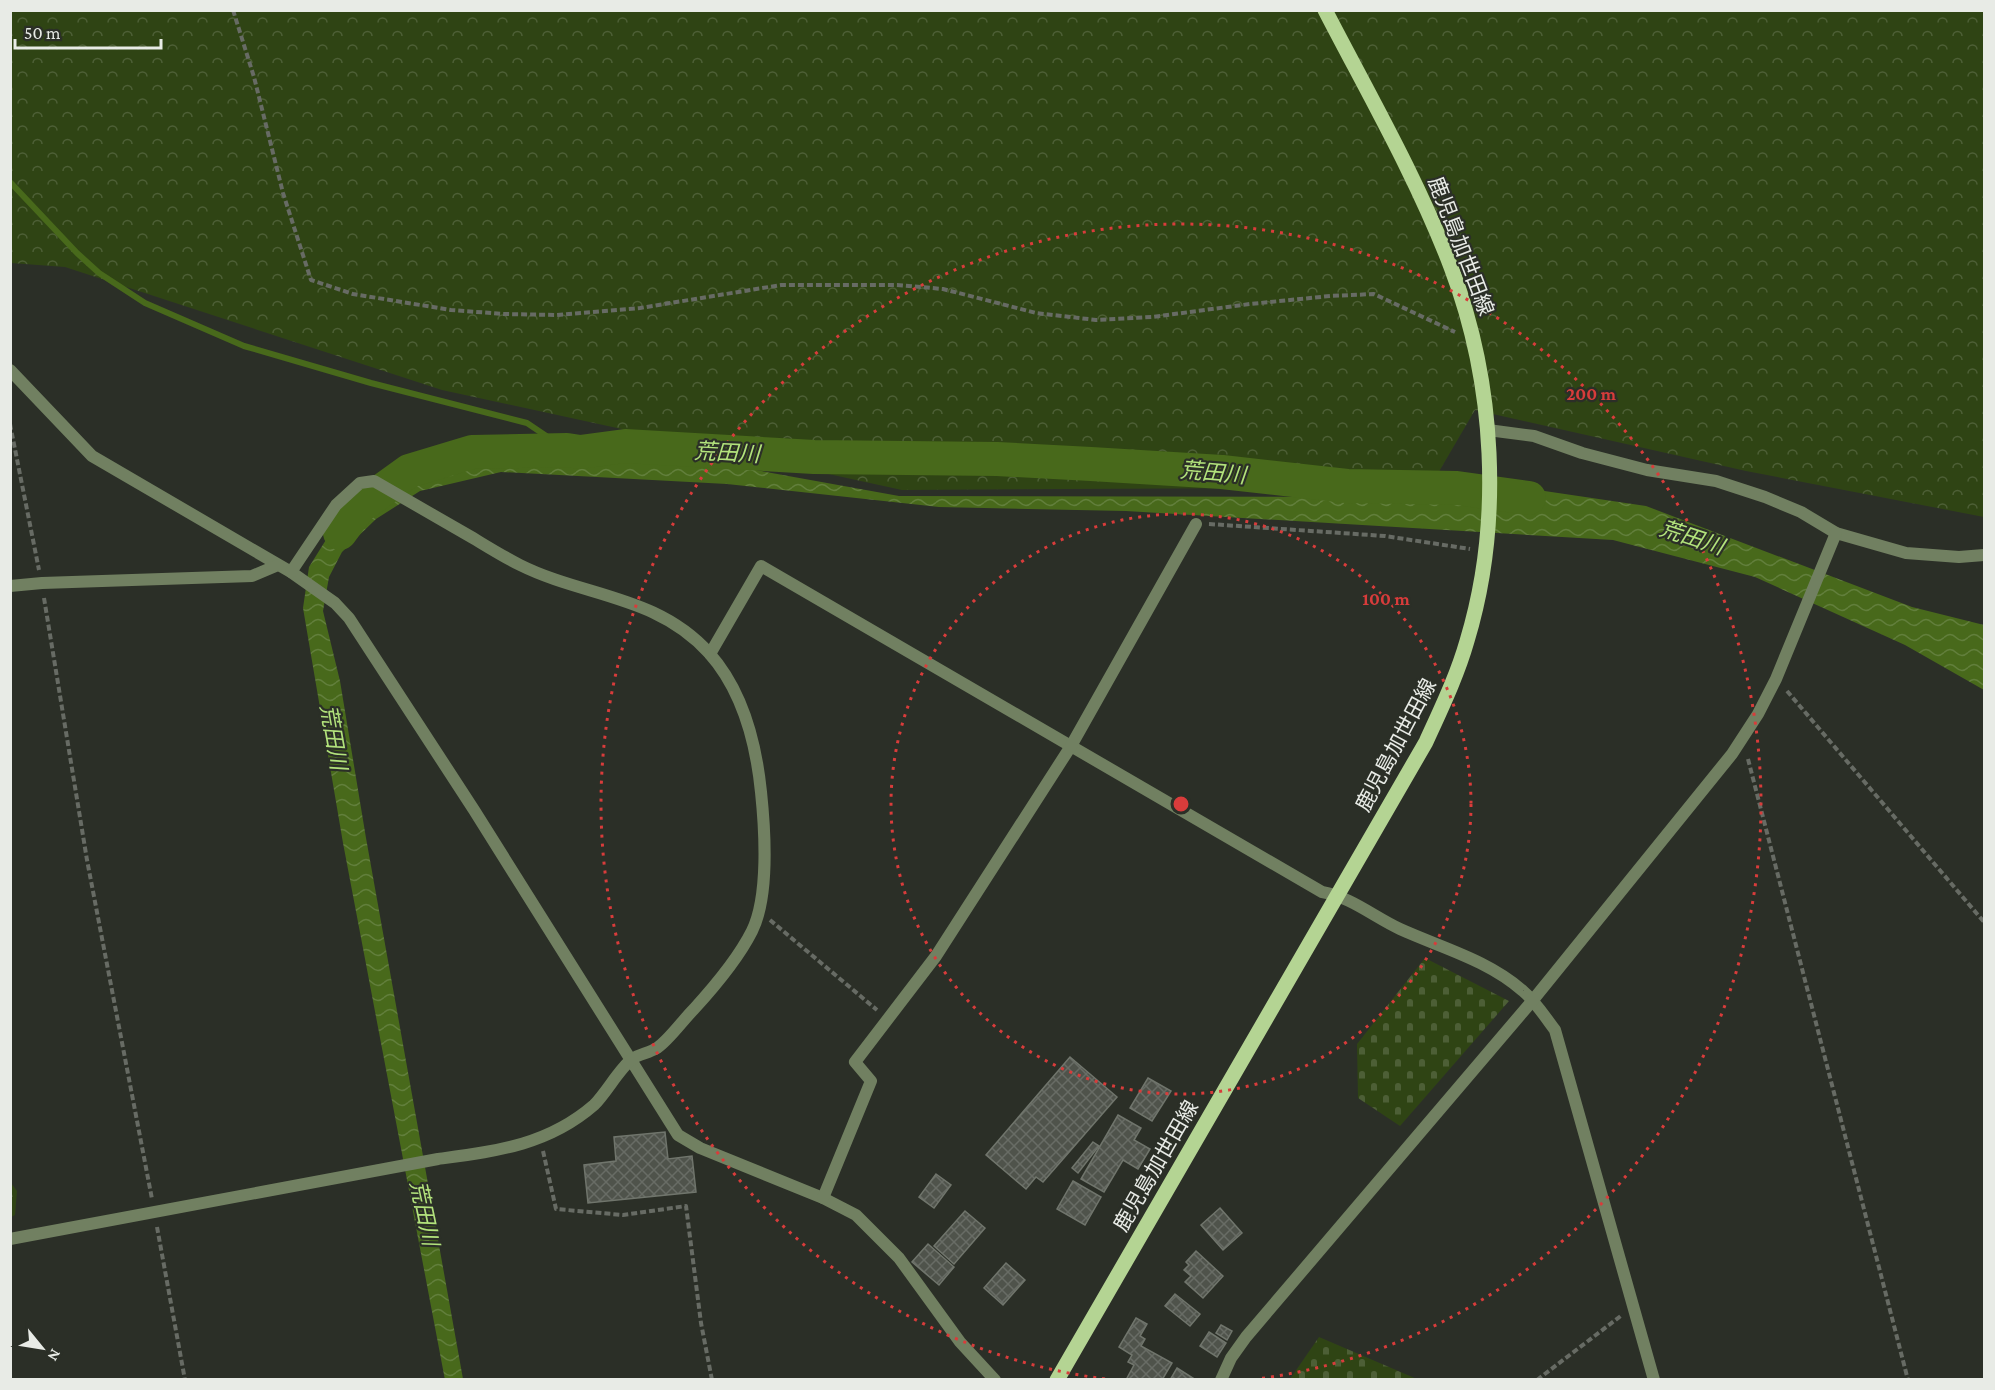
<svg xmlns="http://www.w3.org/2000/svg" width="1995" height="1390" viewBox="0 0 1995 1390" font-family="'Crimson Pro','Noto Sans JP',serif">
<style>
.forest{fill:url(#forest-crowns)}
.cemetery{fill:url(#cemetery-stones)}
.water{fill:url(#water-waves)}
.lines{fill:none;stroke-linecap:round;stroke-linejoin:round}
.stream{stroke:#48691b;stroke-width:6}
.river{stroke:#48691b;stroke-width:34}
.building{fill:url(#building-cross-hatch);stroke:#70756c;stroke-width:1.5}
.path{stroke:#676b64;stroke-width:4;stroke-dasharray:6 3;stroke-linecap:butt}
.street{stroke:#718061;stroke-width:12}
.primary{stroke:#b4d493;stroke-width:15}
.ring{fill:none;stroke:#d83c3b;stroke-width:3;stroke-dasharray:3 6}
.labels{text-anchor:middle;stroke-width:4.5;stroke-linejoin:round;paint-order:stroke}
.street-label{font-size:21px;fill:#e8ebe6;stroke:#2b2f27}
.water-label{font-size:22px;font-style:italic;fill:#b3e37c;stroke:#2b2f27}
.centre{fill:#d83c3b;stroke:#2b2f27;stroke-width:3}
.ring-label{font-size:18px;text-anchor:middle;font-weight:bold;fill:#d83c3b;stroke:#2b2f27;stroke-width:4.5;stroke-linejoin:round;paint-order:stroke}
</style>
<defs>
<pattern id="forest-crowns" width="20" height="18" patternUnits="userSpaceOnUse" patternTransform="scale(1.5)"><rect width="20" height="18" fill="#2f4414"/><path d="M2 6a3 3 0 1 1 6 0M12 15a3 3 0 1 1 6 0" fill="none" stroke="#4d5f36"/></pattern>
<pattern id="cemetery-stones" width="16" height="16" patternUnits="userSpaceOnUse" patternTransform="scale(1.5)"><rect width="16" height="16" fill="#2f4414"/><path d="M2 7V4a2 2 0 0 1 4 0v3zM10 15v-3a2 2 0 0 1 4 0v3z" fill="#4d5f36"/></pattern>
<pattern id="water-waves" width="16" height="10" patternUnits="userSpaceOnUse" patternTransform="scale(1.5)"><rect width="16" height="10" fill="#48691b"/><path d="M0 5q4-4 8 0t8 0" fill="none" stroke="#627f3c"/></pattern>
<pattern id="building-cross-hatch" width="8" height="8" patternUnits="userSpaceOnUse" patternTransform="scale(1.5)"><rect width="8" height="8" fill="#4f534b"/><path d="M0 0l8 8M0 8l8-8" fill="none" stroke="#686c65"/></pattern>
</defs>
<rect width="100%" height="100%" fill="#2b2f27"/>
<g class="forest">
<polygon points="10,11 1984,11 1984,517 1746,471 1475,410 1430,487 902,490 442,390 65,267 11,263"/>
<polygon points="11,1183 17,1191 15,1215 11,1217"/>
</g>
<g class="cemetery">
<polygon points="1425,958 1509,1001 1400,1126 1358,1098 1357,1044"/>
<polygon points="1319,1337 1417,1379 1290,1379"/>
</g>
<polygon class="water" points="507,459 728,465 899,496 1408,497 1531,489 1646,506 1912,607 1984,625 1984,690 1905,645 1755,577 1613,540 1126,511 939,507 727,484 501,472 420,491 376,519 342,552 329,577 323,611 340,681 366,838 463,1379 445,1380 343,843 303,608 309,567 329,535 355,507 413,476"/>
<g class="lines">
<polyline class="stream" points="10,182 77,253 99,273 145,303 244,346 371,383 527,423 567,450"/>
<polyline class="river" points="340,533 359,507 409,471 472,452 567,450 580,452 625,446 814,457 997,459 1091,464 1222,472 1347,486 1457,488 1529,498"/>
</g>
<g class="building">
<polygon points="1070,1057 1117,1097 1043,1182 1036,1177 1026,1189 986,1155"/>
<polygon points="1148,1078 1171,1091 1152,1121 1130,1108"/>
<polygon points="1118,1115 1141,1128 1134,1140 1150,1149 1138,1169 1123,1160 1104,1192 1081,1179"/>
<polygon points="665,1132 668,1159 692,1156 696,1192 588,1203 584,1165 616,1161 614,1137"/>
<polygon points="1093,1142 1099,1146 1078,1173 1072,1168"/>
<polygon points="936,1174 951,1185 934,1208 919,1197"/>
<polygon points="1073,1181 1101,1197 1085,1225 1057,1209"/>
<polygon points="1220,1208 1242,1233 1223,1250 1201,1225"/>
<polygon points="965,1211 985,1228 954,1264 934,1246"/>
<polygon points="928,1244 954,1267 939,1285 912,1262"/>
<polygon points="1196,1251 1223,1276 1203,1298 1185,1282 1191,1276 1184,1270 1189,1265 1186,1262"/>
<polygon points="1006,1263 1025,1280 1003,1305 984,1288"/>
<polygon points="1175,1294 1200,1314 1190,1326 1165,1306"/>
<polygon points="1136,1318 1147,1324 1140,1336 1145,1339 1141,1346 1172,1363 1162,1380 1126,1380 1134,1365 1128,1362 1132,1355 1119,1347"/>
<polygon points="1221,1325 1232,1331 1227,1340 1216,1333"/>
<polygon points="1209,1332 1226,1343 1217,1357 1200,1346"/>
<polygon points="1177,1368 1196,1380 1170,1380"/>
</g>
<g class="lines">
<g class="path">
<polyline points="233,10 254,77 283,193 311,280 353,294 451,310 504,314 557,315 640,308 781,285 897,285 943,289 1036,313 1096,320 1152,317 1250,304 1330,296 1374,294 1455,332"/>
<polyline points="10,424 39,570"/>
<polyline points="1209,524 1385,536 1470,549"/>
<polyline points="44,598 87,860 152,1199"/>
<polyline points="1787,691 1984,922"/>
<polyline points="1748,759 1908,1380"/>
<polyline points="770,920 877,1010"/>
<polyline points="543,1151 556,1209 623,1215 686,1206 701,1323 712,1380"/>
<polyline points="157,1227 185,1380"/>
<polyline points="1537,1380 1622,1315"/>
</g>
<g class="street">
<polyline points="10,370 92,456 291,572 335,603 349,618 474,810 678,1135 700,1148 823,1198 856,1215 899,1258 960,1342 995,1380"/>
<polyline points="1488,430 1534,436 1582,453 1647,470 1716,481 1765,497 1801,512 1836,533 1906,553 1959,557 1984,555"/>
<polyline points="10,586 42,583 252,576 278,565"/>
<path d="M710,654l51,-88 561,326c29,5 52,25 78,37 42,19 88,31 123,62 13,11 22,26 32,39l99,350"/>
<polyline points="823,1198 871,1081 855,1062 936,956 1071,746 1196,524"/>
<path d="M10,1239l428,-80c59,-8 110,-14 156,-54 13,-13 25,-36 38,-46 7,-5 17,-6 25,-11 12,-8 26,-28 37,-39 21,-23 44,-50 58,-78 17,-34 13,-101 9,-139 -5,-50 -18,-101 -52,-139 -52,-58 -125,-56 -189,-88 -16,-8 -32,-18 -47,-27 -33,-19 -66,-38 -99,-57l-14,2 -24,22 -45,67"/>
<polyline points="1221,1380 1231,1358 1246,1337 1533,1000 1732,754 1758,714 1776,679 1836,533"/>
</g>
<path class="primary" d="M1057,1380l369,-638c15,-33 31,-66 41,-101 36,-119 28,-258 -16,-374 -34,-89 -82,-172 -126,-257"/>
</g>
<g class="ring">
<circle cx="1181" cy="804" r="290"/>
<path d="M1105 1379A580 580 0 1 1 1257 1379"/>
</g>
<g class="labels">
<g class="street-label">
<text transform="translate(1461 246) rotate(69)" y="7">鹿児島加世田線</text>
<text transform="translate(1396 745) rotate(-62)" y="7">鹿児島加世田線</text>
<text transform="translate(1156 1166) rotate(-60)" y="7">鹿児島加世田線</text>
</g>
<g class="water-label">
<text transform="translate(727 452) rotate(3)" y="8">荒田川</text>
<text transform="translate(1213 472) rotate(5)" y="8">荒田川</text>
<text transform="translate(1692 537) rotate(18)" y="8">荒田川</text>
<text transform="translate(334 737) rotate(80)" y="8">荒田川</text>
<text transform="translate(425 1213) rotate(78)" y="8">荒田川</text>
</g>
</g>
<circle cx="1181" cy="804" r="9" class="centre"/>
<g class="ring-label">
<text x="1591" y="400">200 m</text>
<text x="1386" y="605">100 m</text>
</g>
<rect width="1995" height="1390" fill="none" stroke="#e8ebe6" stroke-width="24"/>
<g transform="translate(42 1348) rotate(120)" stroke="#2b2f27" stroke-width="4.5" paint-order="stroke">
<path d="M0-4.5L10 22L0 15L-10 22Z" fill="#e8ebe6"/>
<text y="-9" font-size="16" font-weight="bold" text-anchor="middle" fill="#e8ebe6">N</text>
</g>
<path d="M15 39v9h146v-9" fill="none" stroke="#e8ebe6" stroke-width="3"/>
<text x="24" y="39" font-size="18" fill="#e8ebe6" stroke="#2b2f27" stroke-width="4.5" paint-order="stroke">50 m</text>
</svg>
